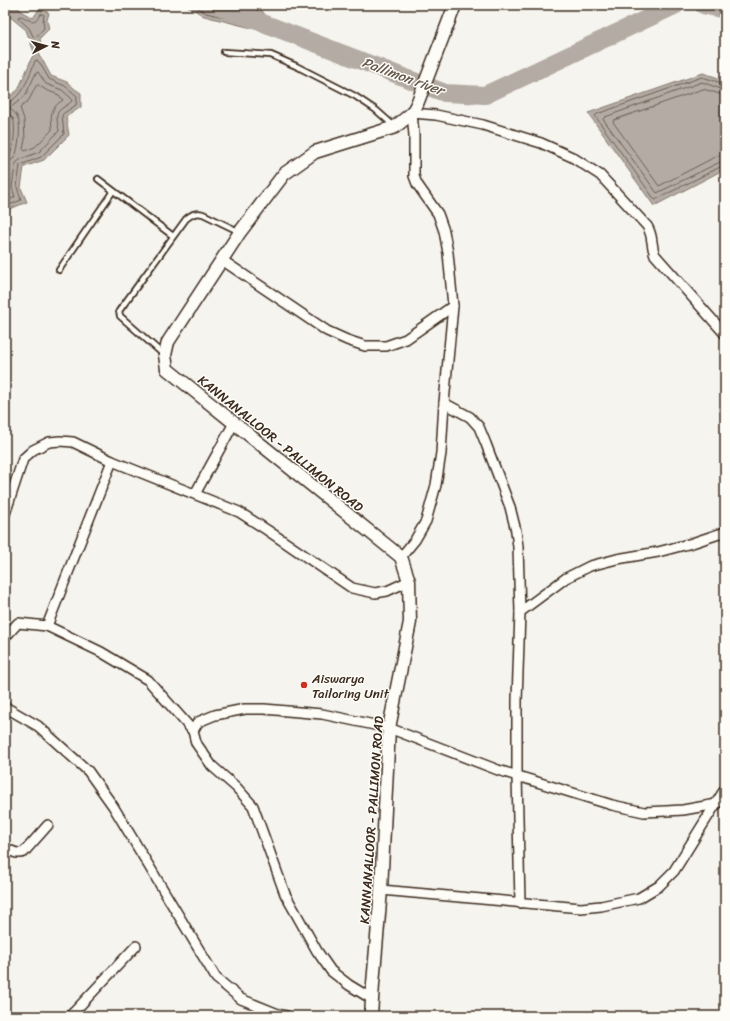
<svg xmlns="http://www.w3.org/2000/svg" width="730" height="1021" viewBox="0 0 730 1021" font-family="Sriracha,sans-serif">
<style>
.water{fill:#b4aca4;stroke:#84786e}
.lines{fill:none;stroke-linecap:round;stroke-linejoin:round}
.shore{stroke:#6b5e54;stroke-width:1}
.river{stroke:#b4aca4;stroke-width:18}
.lane-casing{stroke:#3b2a1e;stroke-width:8}
.street-casing{stroke:#3b2a1e;stroke-width:12}
.secondary-casing{stroke:#3b2a1e;stroke-width:15}
.lane{stroke:#fdfcf7;stroke-width:4.5}
.street{stroke:#fdfcf7;stroke-width:9}
.secondary{stroke:#fdfcf7;stroke-width:12}
.poi-dot{fill:#c8321e;stroke:#fdfcf7;stroke-width:1.5}
.labels{text-anchor:middle;stroke-width:3;stroke-linejoin:round;paint-order:stroke}
.street-label{font-size:13px;fill:#3b2a1e;stroke:#fdfcf7}
.poi-label{font-size:13px;fill:#3b2a1e;stroke:#fdfcf7;text-anchor:start}
.water-label{font-size:14px;font-style:italic;fill:#65584d;stroke:#fdfcf7}
</style>
<rect width="100%" height="100%" fill="#f5f4ee"/>
<filter id="ink" filterUnits="userSpaceOnUse"><feTurbulence type="fractalNoise" baseFrequency=".025" numOctaves="2"/><feDisplacementMap in="SourceGraphic" scale="8" xChannelSelector="R" yChannelSelector="G"/><feConvolveMatrix kernelMatrix="1 2 1 2 8 2 1 2 1" color-interpolation-filters="sRGB"/></filter>
<g filter="url(#ink)">
<g class="water">
<polygon points="5,5 16,5 22,12 33,18 40,8 49,13 47,20 49,29 40,38 41,46 39,56 43,61 51,76 67,82 75,89 81,93 81,107 66,117 69,135 44,160 24,167 21,188 27,202 5,211 5,159 10,140 9,120 5,116 5,100 18,90 28,67 34,52 26,30 9,16 5,14"/>
<polygon points="186,5 257,5 283,36 204,16"/>
<polygon points="703,73 725,80 725,169 654,206 588,113"/>
</g>
<g class="lines">
<g class="shore">
<polyline points="194,5 206,13 267,27 268,24 255,9 254,5"/>
<polyline points="203,5 208,8 253,19 255,16 250,10 249,5"/>
<path d="M41,14h2l1,1 -1,6 1,7 -8,9 -2,1 -5,-10 -10,-9 -1,-2 3,-1c11,5 12,9 20,-2z"/>
<polyline points="725,84 702,77 597,114 595,116 655,200 722,166 725,166"/>
<path d="M38,85l8,5 13,5 4,5c-3,2 -6,4 -8,7 -6,7 -3,15 -3,23l-17,17 -10,4 -2,-2 2,-9 -1,-21 -4,-11 9,-8 7,-14z"/>
<polyline points="725,89 721,89 702,82 605,117 603,119 657,193 720,162 725,161"/>
<polyline points="725,95 720,94 703,89 614,120 613,122 659,186 717,156 725,155"/>
<path d="M5,103c16,-2 25,-28 30,-42l1,-1 4,3 9,16 16,7 12,10 -1,9 -12,8 -2,2 2,19 -23,23 -18,7 -3,1 -3,22 4,13 -16,7"/>
<path d="M5,113c3,1 6,2 8,5 3,7 1,30 -3,36 -1,3 -2,2 -5,3"/>
<path d="M5,162c3,0 6,-1 9,-4 5,-7 7,-32 4,-40 -2,-5 -6,-7 -8,-10l15,-12 11,-23 2,-1 8,12 16,6 9,8 1,3c-3,3 -7,5 -11,8 -7,5 -3,14 -2,22l-1,1 -19,20 -18,7 -5,4 -1,3 -3,21 3,10 -10,5"/>
</g>
<g class="river">
<polyline points="216,5 445,93 485,95 676,5"/>
<polyline points="703,5 725,10"/>
</g>
<defs>
<g id="lane">
<polyline points="224,52 271,55 296,66 355,96 376,110 394,126"/>
<polyline points="98,179 173,236"/>
<polyline points="59,270 113,191"/>
<path d="M164,355l-44,-39 -1,-5 3,-4 64,-88c6,-5 10,-7 17,-5l35,17"/>
</g>
<g id="street">
<polyline points="222,260 327,331 347,340 365,346 386,346 406,339 453,306"/>
<polyline points="444,403 470,417 479,427 486,444 510,507 516,531 518,547 520,612 517,701 517,776 520,903"/>
<polyline points="195,494 234,423"/>
<polyline points="5,514 23,459 33,450 49,442 60,441 73,442 112,461 239,512 267,530 352,588 375,593 387,591 409,581"/>
<path d="M401,557l14,-17 11,-19 10,-36 5,-32 3,-50 9,-97 -5,-53 -4,-22 -6,-17 -21,-30 -3,-8v-41l-2,-22 24,2 47,10 58,18 31,14 28,18 47,51c7,11 3,17 8,29l70,79"/>
<polyline points="520,612 566,578 590,566 617,559 658,552 692,543 725,532"/>
<polyline points="47,626 112,461"/>
<polyline points="5,633 8,634 18,623 47,626 101,652 148,680 193,731"/>
<polyline points="5,707 38,726 88,771 113,806 216,978 241,999 278,1014 287,1016"/>
<path d="M5,848c6,3 12,7 19,4l24,-27"/>
<polyline points="381,890 581,908 601,906 639,898 659,886 674,871 725,789"/>
<polyline points="372,999 349,985 331,971 317,951 285,894 253,806 236,787 212,766 196,743 193,731 198,722 215,715 245,709 264,709 322,714 389,728 498,770 612,805 644,812 666,811 683,810 717,804"/>
<polyline points="69,1016 74,1012 136,946"/>
</g>
<polyline id="secondary" points="371,1016 373,984 381,890 389,728 410,622 409,581 401,557 167,369 165,355 168,342 240,232 284,174 315,152 395,127 412,113 417,104 455,5"/>
</defs>
<use href="#lane" class="lane-casing"/>
<use href="#street" class="street-casing"/>
<use href="#secondary" class="secondary-casing"/>
<use href="#lane" class="lane"/>
<use href="#street" class="street"/>
<use href="#secondary" class="secondary"/>
</g>
</g>
<circle class="poi-dot" cx="304" cy="685" r="4"/>
<g class="labels">
<g class="street-label">
<text transform="translate(281 443) rotate(39)" y="5">KANNANALLOOR - PALLIMON ROAD</text>
<text transform="translate(371 820) rotate(-86)" y="5">KANNANALLOOR - PALLIMON ROAD</text>
</g>
<g class="poi-label">
<text x="312" y="683">Aiswarya<tspan x="312" dy="15">Tailoring Unit</tspan></text>
</g>
<g class="water-label">
<text transform="translate(403 76) rotate(20)" y="5">Pallimon river</text>
</g>
</g>
<rect width="730" height="1021" fill="none" stroke="#fdfcf7" stroke-width="20"/>
<rect x="10" y="10" width="710" height="1001" fill="none" stroke="#3b2a1e" stroke-width="1.5" filter="url(#ink)"/>
<g transform="translate(46 46) rotate(84)" stroke="#fdfcf7" stroke-width="3" paint-order="stroke">
<path d="M0-3L7 15L0 10L-7 15Z" fill="#3b2a1e"/>
<text y="-6" font-size="11" font-weight="bold" text-anchor="middle" fill="#3b2a1e">N</text>
</g>
</svg>
